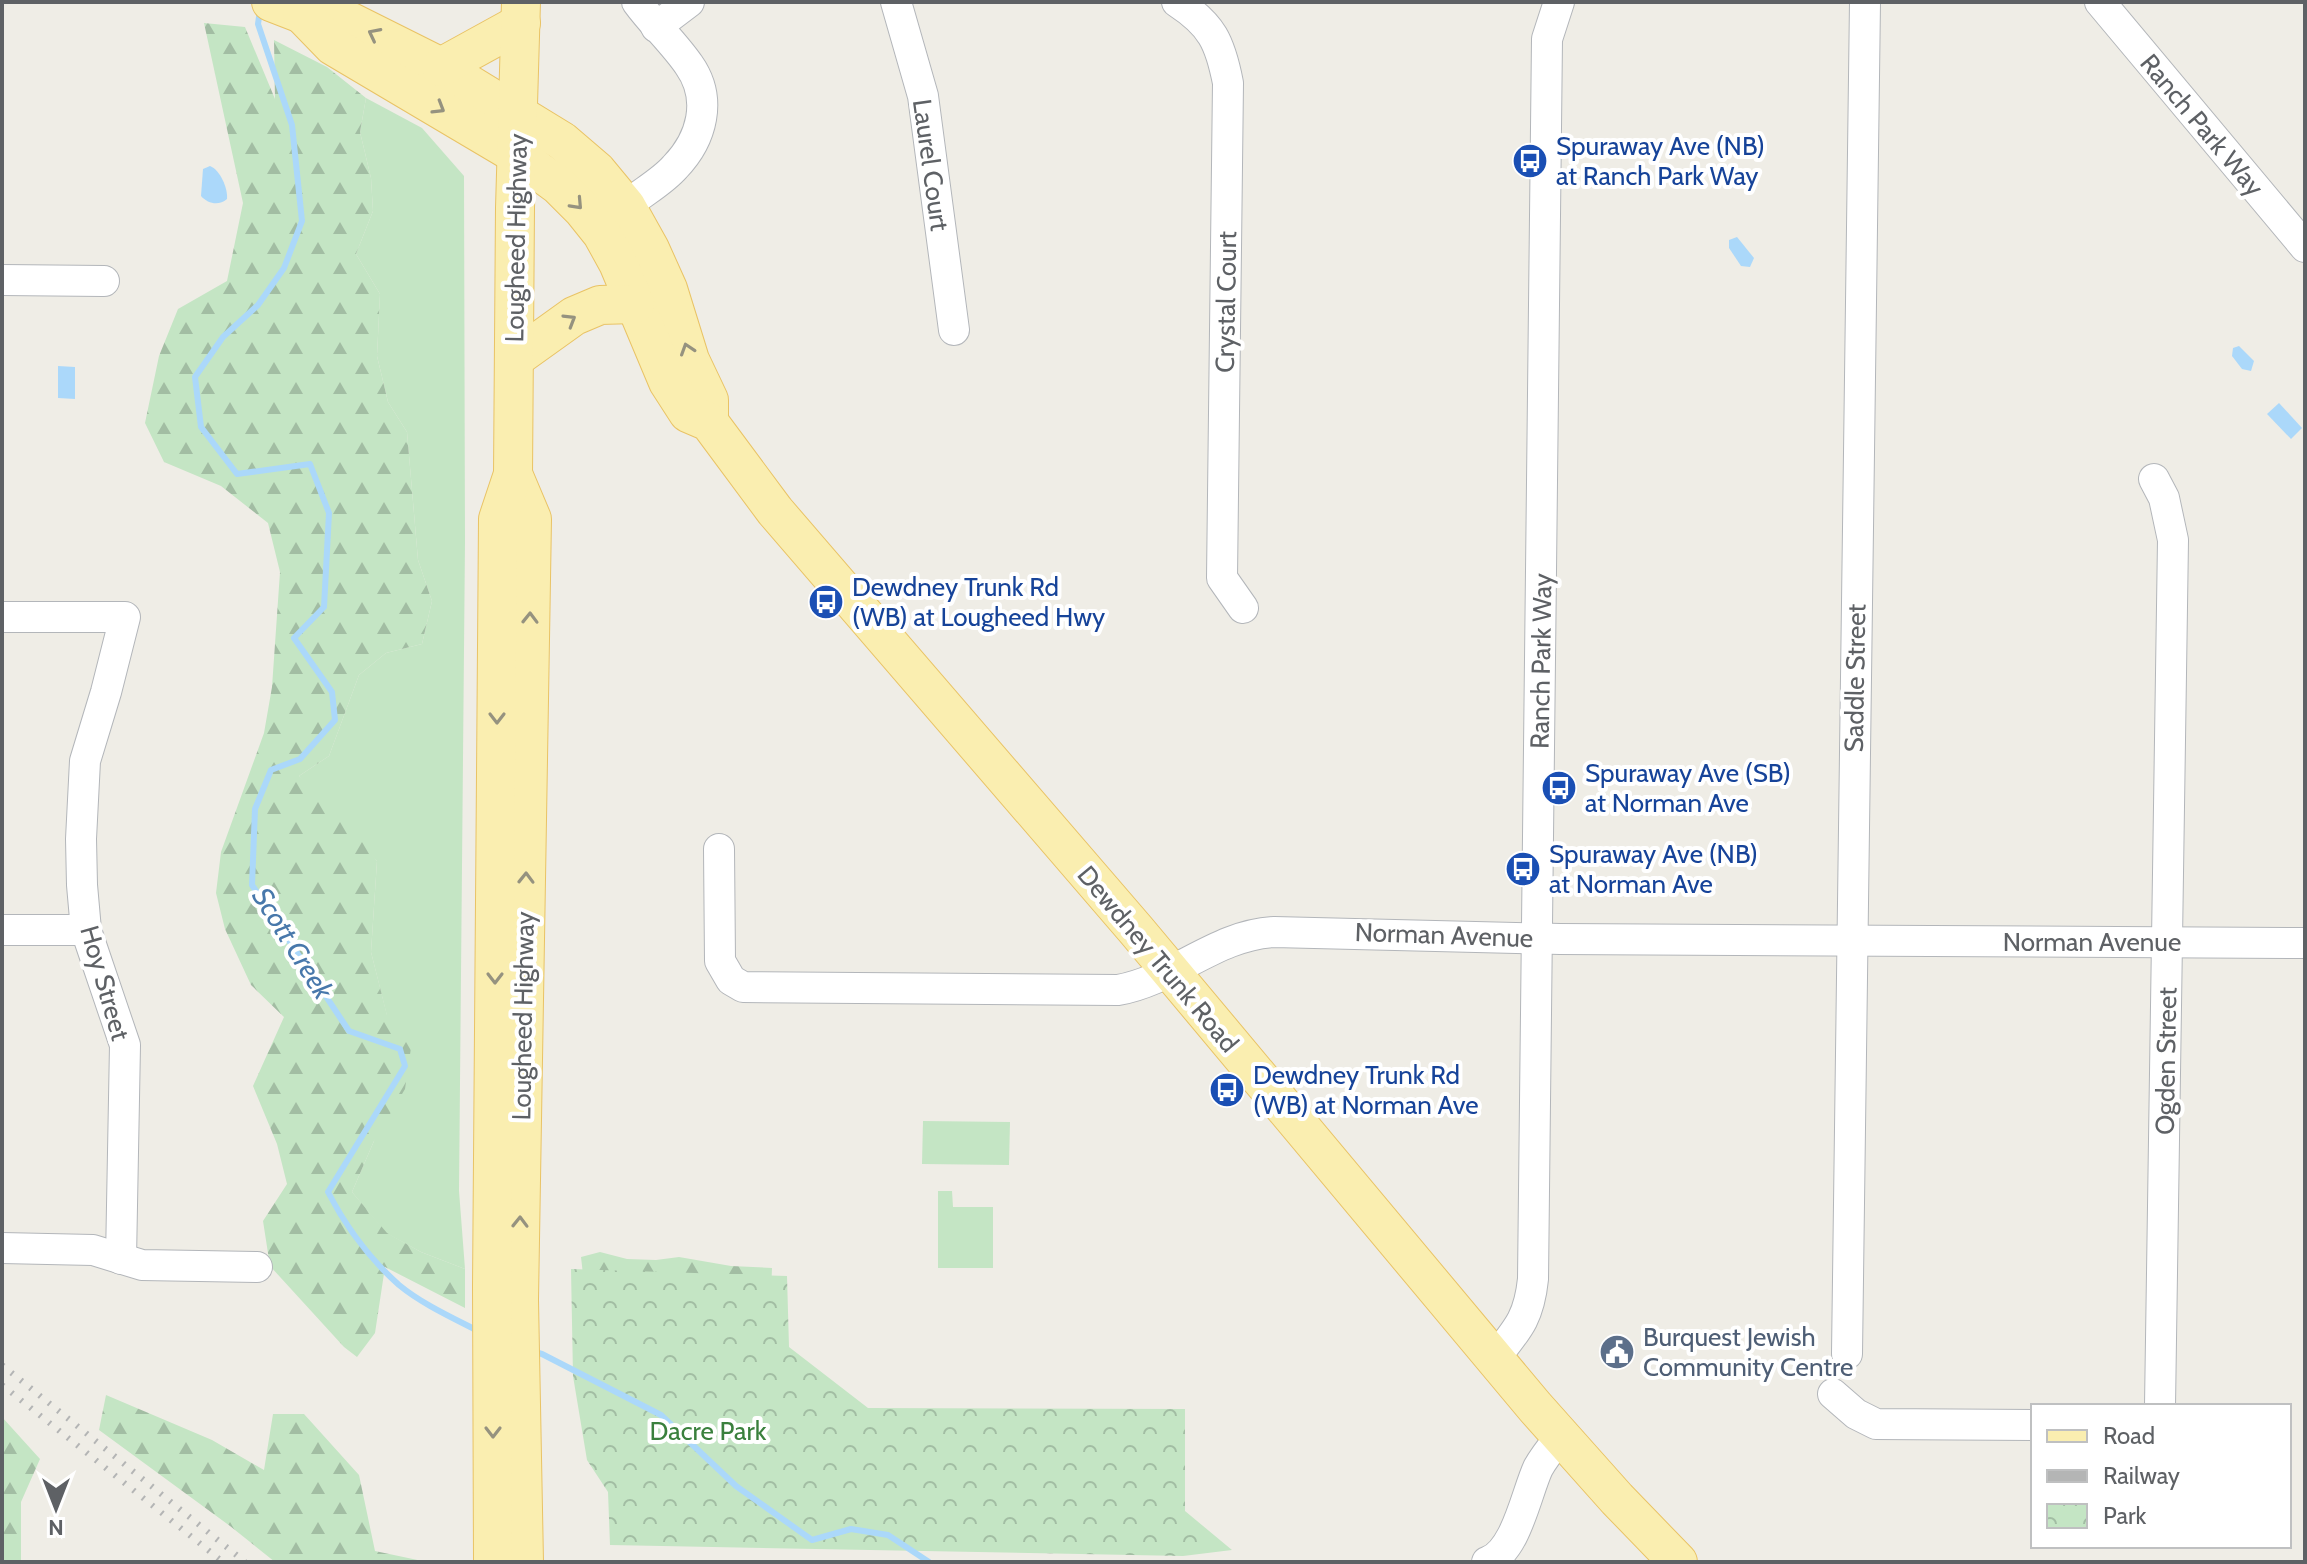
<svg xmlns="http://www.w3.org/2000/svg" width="2307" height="1564" viewBox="0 0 2307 1564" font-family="Cabin,sans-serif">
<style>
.green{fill:#c4e5c4}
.forest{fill:url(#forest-firs)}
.park{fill:url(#park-crowns)}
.water{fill:#abd8fa}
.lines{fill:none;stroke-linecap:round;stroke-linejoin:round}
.stream{stroke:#abd8fa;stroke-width:6}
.minor-casing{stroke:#b3b6ba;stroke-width:32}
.major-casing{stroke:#e9c365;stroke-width:40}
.minor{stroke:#fff;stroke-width:30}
.major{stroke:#faeeb0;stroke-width:38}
.rail{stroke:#b4b5b5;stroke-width:6;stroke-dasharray:2 10;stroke-linecap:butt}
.oneway{stroke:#95927f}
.labels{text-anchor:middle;stroke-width:8;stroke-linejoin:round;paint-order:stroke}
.street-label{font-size:26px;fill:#5e6165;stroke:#fff}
.transit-label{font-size:26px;fill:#164399;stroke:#fff;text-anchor:start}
.service-label{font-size:26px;fill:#4e5e75;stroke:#fff;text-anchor:start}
.park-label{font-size:26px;fill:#3a803d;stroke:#fff}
.water-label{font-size:28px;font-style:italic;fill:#4878ab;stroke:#fff}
</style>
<defs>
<pattern id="forest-firs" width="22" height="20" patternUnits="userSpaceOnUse" patternTransform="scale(2)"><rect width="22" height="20" fill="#c4e5c4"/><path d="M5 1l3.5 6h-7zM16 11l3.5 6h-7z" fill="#a2bda3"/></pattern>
<pattern id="park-crowns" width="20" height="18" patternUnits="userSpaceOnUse" patternTransform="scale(2)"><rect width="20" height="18" fill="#c4e5c4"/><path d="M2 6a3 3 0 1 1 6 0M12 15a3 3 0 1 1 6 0" fill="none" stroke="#a2bda3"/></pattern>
</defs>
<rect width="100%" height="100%" fill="#efede6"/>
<g class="green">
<polygon points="366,98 422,128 464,176 465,542 459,1191 465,1269 421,1252 386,1233 352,1192 374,1141 387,1016 371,952 377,861 299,776 329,756 359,675 386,653 422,644 432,601 418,560 407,432 388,402 377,356 380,294 356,254 373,211 371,178 360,132"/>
<polygon points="923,1121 1010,1122 1009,1165 922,1164"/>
<polygon points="938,1191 952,1191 953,1207 993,1207 993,1268 938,1268"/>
</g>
<g class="forest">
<polygon points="204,23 245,27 275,99 274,40 327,67 366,98 360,132 371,178 373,211 356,254 380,294 377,356 388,402 407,432 418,560 432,601 422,644 386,653 359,675 329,756 299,776 332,802 377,861 371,952 387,1015 413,1034 405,1089 374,1141 352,1192 387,1233 421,1252 465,1269 465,1308 385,1267 375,1333 357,1357 344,1347 270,1266 263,1221 287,1184 277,1144 253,1086 284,1017 251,985 225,929 216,893 221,852 264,733 272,687 280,572 268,523 221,486 164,462 145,423 159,356 178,309 227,281 243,203"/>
<polygon points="600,1252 627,1259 656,1260 679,1257 731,1266 772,1268 771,1294 587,1310 581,1257"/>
<polygon points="106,1395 212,1440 264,1470 273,1414 304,1414 359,1475 375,1551 427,1562 275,1562 230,1526 99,1430"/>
<polygon points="2,1417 40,1459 21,1502 21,1562 2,1562"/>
</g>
<polygon class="park" points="571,1269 787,1276 789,1347 868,1408 1185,1409 1185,1511 1232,1550 1183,1556 610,1545 608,1492 587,1460 573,1376"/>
<g class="water">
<path d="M210,166c10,4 18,22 17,33 -8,7 -19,5 -26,-3l2,-27z"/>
<polygon points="1737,237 1754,258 1750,267 1741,266 1729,248 1729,240"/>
<polygon points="2239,346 2254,361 2251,371 2242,369 2232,356 2233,348"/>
<polygon points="58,366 75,367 75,399 58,398"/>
<polygon points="2279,403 2302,428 2291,439 2267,414"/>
</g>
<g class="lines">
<g class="stream">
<path d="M260,10l-2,14 34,101 10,96 -18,47 -26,37 -35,32 -28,40 6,50 36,47 73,-10 19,49 -5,94 -30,31 38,54 3,28 -35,39 -29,11 -16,39 -3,76 97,146 51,18 5,17 -77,126c18,35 42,67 71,93 23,19 54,33 81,47"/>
<polyline points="531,1351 542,1354 661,1415 736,1486 812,1540 851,1529 888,1535 929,1562"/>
</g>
<defs>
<g id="minor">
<polyline points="896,2 923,96 954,330"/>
<path d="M1177,2c35,23 43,40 51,81l-6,495 21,30"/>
<polyline points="2100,2 2305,247"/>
<polyline points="656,27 689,2"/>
<path d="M626,206c15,-13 36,-24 49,-39 27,-28 38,-68 14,-102 -15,-22 -36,-41 -52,-63"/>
<polyline points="2,280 104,281"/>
<polyline points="2154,479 2164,498 2173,540 2160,1406"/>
<polyline points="2,617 125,617 106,692 85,761 81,839 82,885 86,930 125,1045 121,1259"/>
<path d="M719,849l1,112 11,19 12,7 375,3c56,-10 98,-55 156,-58l286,7 745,4"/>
<polyline points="2,930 86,930"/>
<polyline points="2,1248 93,1250 142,1265 257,1267"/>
<polyline points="1847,1354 1865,2"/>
<path d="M1494,1359c24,-30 35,-41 39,-80l14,-1240 12,-37"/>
<polyline points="1833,1394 1856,1414 1876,1424 2033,1425"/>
<path d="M1487,1562c29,-10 39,-68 51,-94 6,-11 15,-22 23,-32"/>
</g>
<g id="major">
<polyline points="271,2 302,14 345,19 441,67 562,141 597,171 626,206 650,249 668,289 690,360 709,400 709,422"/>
<polyline points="302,14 333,46 517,155 559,186 582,209 602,234 618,263 668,382 688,413 709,422 775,511 1136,930 1535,1407 1617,1499 1678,1562"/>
<polyline points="441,67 521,23"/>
<polyline points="514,359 574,316 600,305 635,304"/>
<polyline points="513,474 532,519 519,1300 524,1562"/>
<polyline points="493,1562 492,1286 498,519 513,474 515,208 521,2"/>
</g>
</defs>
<use href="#minor" class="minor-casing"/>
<use href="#major" class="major-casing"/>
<use href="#minor" class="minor"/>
<use href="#major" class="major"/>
<g class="rail">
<polyline points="2,1365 245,1562"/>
<polyline points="2,1385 223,1562"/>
</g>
</g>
<defs><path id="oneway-chevron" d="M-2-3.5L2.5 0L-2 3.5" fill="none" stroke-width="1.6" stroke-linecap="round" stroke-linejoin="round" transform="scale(2)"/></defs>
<g class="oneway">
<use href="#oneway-chevron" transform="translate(374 34) rotate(-153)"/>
<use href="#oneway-chevron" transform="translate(439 108) rotate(31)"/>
<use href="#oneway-chevron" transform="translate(577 204) rotate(47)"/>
<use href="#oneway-chevron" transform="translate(570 320) rotate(-31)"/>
<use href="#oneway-chevron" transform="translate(687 349) rotate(-108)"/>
<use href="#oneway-chevron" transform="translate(530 618) rotate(-89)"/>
<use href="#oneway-chevron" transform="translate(497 718) rotate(90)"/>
<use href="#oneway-chevron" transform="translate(526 878) rotate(-89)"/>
<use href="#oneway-chevron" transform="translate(495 978) rotate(90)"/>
<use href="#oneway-chevron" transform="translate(520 1222) rotate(-89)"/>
<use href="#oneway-chevron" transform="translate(493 1432) rotate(90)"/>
</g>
<defs>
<symbol id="bus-disc" viewBox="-11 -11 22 22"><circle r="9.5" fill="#1a4fb4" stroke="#fff"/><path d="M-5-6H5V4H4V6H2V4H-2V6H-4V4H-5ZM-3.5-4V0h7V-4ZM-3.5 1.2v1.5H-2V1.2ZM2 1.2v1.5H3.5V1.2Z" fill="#fff"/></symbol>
<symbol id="civic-disc" viewBox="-11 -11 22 22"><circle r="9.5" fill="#5c6f8a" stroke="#fff"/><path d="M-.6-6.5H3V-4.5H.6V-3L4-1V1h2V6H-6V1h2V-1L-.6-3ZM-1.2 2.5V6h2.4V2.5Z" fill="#fff"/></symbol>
</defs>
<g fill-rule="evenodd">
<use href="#bus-disc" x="1510" y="141" width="40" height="40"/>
<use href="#bus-disc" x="806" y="582" width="40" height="40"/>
<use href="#bus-disc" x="1539" y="768" width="40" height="40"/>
<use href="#bus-disc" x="1503" y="849" width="40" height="40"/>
<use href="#bus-disc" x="1207" y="1070" width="40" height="40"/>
<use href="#civic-disc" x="1597" y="1332" width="40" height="40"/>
</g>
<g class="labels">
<g class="street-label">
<text transform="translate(2202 125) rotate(50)" y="9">Ranch Park Way</text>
<text transform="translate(931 165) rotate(82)" y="9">Laurel Court</text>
<text transform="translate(516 238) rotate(-89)" y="9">Lougheed Highway</text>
<text transform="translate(1226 302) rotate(-89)" y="9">Crystal Court</text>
<text transform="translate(1541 661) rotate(-89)" y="9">Ranch Park Way</text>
<text transform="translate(1855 678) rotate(-89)" y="9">Saddle Street</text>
<text transform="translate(1444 935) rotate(2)" y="9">Norman Avenue</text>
<text x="2092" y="951">Norman Avenue</text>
<text transform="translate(1158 959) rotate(50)" y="9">Dewdney Trunk Road</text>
<text transform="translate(105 983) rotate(74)" y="9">Hoy Street</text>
<text transform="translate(523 1016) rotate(-89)" y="9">Lougheed Highway</text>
<text transform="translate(2166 1061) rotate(-89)" y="9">Ogden Street</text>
</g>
<g class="transit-label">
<text x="1556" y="155">Spuraway Ave (NB)<tspan x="1556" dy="30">at Ranch Park Way</tspan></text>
<text x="852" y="596">Dewdney Trunk Rd<tspan x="852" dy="30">(WB) at Lougheed Hwy</tspan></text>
<text x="1585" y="782">Spuraway Ave (SB)<tspan x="1585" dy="30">at Norman Ave</tspan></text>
<text x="1549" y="863">Spuraway Ave (NB)<tspan x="1549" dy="30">at Norman Ave</tspan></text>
<text x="1253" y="1084">Dewdney Trunk Rd<tspan x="1253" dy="30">(WB) at Norman Ave</tspan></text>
</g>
<g class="service-label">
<text x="1643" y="1346">Burquest Jewish<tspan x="1643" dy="30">Community Centre</tspan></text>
</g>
<g class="park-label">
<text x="708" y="1440">Dacre Park</text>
</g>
<g class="water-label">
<text transform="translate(293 943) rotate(58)" y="10">Scott Creek</text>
</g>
</g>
<rect width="2307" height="1564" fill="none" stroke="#5e6165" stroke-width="8"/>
<rect x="2031" y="1404" width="260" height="144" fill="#ffffff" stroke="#bfc0c1" stroke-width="2"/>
<rect x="2047" y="1430" width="40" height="12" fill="#faeeb0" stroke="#bfc0c1" stroke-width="2"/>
<text x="2103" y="1444" font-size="24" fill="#5e6165">Road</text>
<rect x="2047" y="1470" width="40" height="12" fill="#b4b5b5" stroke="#bfc0c1" stroke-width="2"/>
<text x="2103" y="1484" font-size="24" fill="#5e6165">Railway</text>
<rect x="2047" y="1504" width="40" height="24" fill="url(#park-crowns)" stroke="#bfc0c1" stroke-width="2"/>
<text x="2103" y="1524" font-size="24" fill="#5e6165">Park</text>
<g transform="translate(56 1508) rotate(180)" stroke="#ffffff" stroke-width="6" paint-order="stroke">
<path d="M0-6L14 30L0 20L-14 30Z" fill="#5e6165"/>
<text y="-12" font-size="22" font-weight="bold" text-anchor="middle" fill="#5e6165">N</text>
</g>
</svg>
